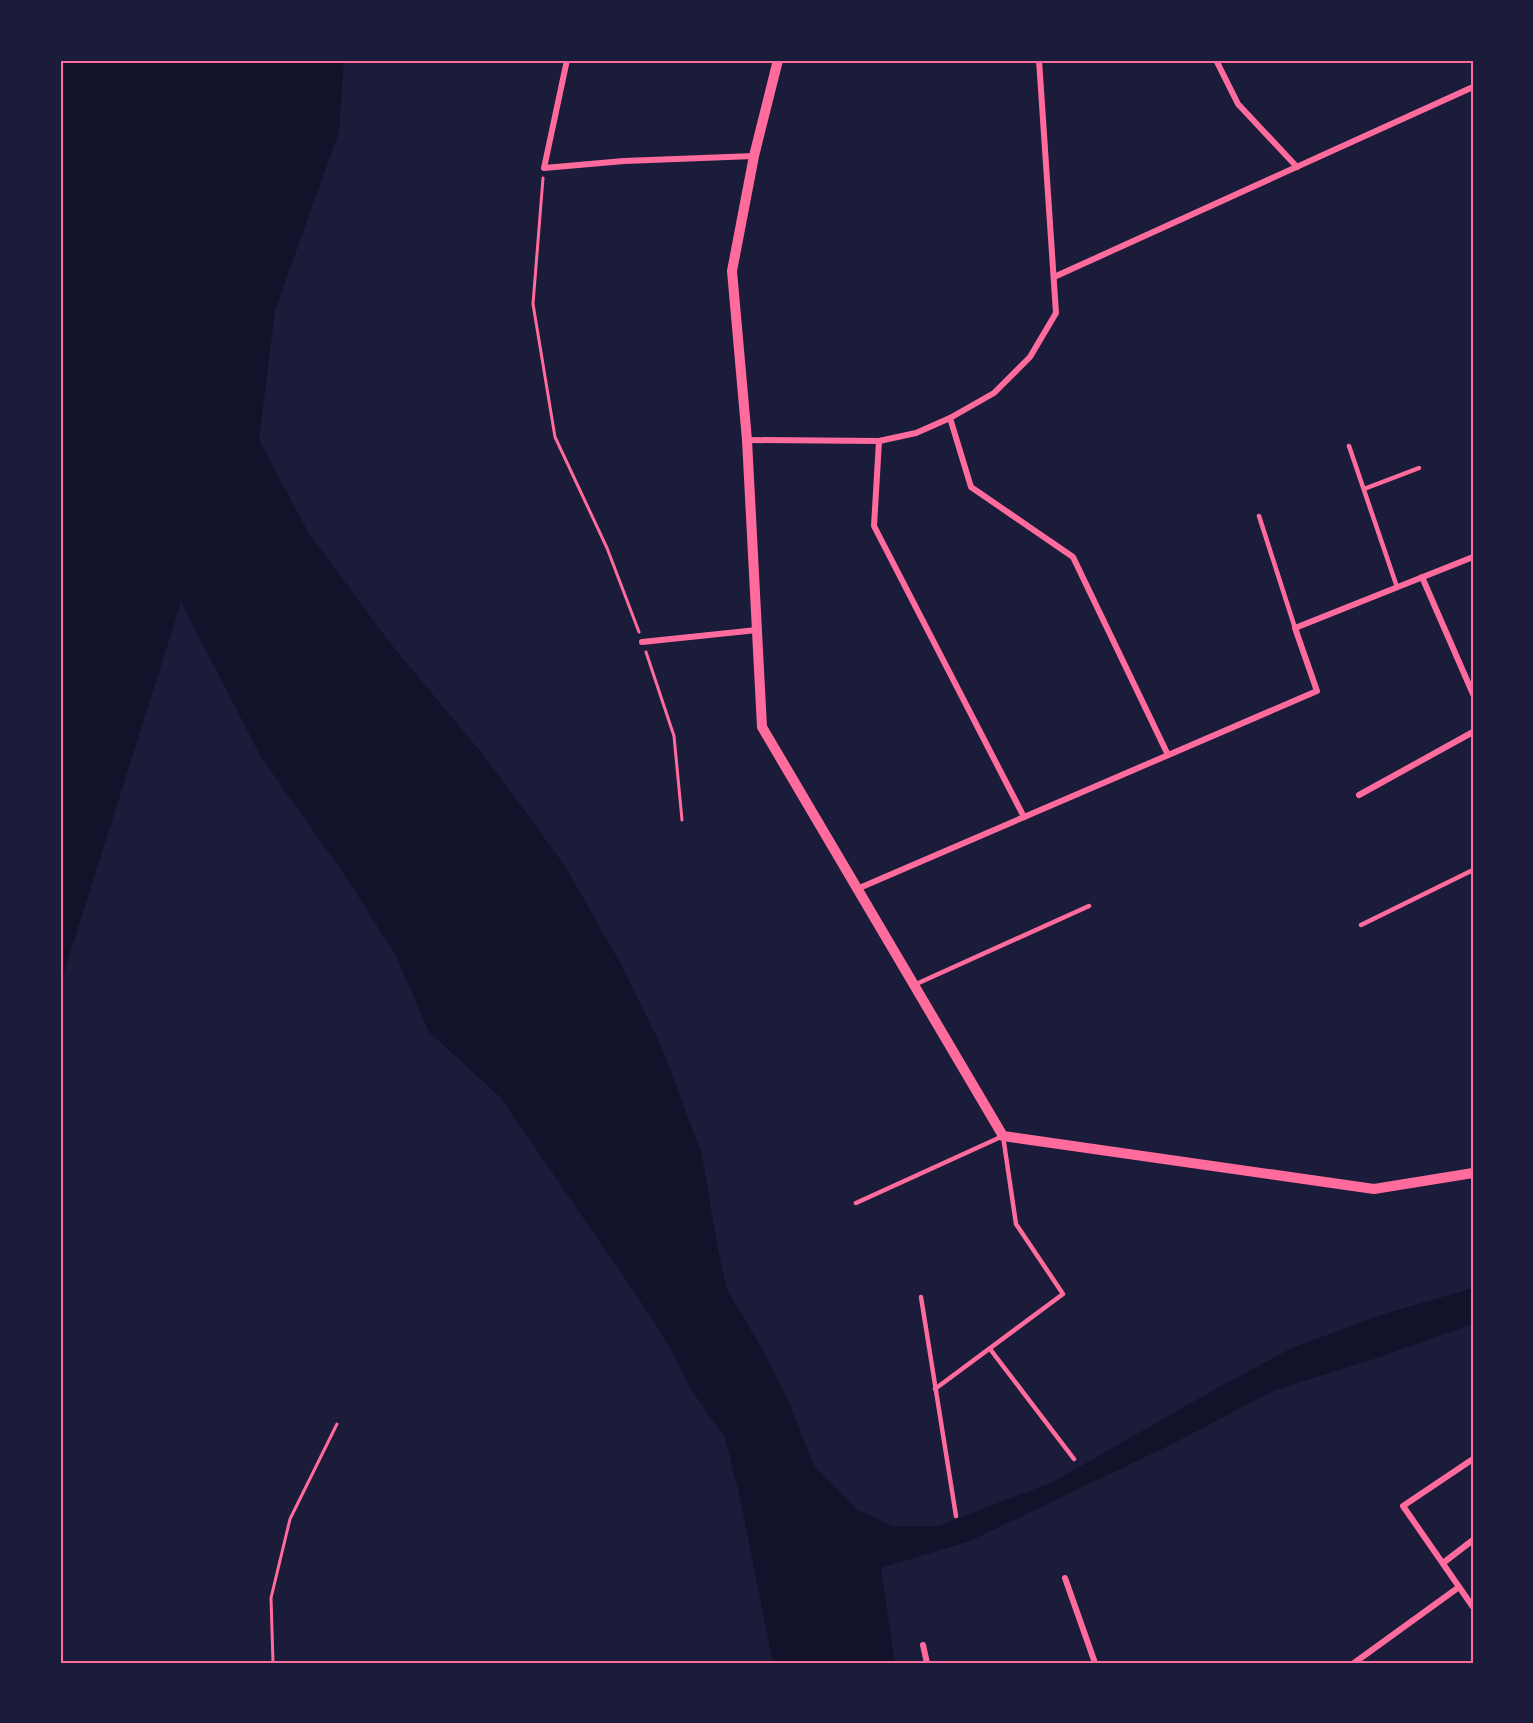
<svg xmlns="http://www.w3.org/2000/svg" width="1533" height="1723" viewBox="0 0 1533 1723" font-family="Jost,sans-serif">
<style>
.water{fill:#12122b}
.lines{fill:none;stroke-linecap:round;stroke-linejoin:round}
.path{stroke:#ff6b9d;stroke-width:3}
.service{stroke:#ff6b9d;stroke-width:4.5}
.minor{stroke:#ff6b9d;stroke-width:6}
.tertiary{stroke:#ff6b9d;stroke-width:10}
.neatline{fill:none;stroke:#ff6b9d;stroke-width:2}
</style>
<rect width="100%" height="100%" fill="#1b1b3a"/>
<polygon class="water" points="60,60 344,60 339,132 275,310 259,440 309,534 390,643 484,756 565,866 622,966 662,1048 702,1155 717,1245 727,1290 757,1340 786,1395 814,1466 856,1509 892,1526 939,1526 1055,1481 1221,1386 1292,1348 1381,1315 1473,1288 1473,1324 1374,1359 1275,1390 1172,1444 970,1541 881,1568 895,1663 773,1663 741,1502 725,1438 692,1391 666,1341 635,1293 500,1097 429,1032 396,956 348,880 261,757 181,602 60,985"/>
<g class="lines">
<g class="path">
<polyline points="543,178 533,304 555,437 607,548 639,632"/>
<polyline points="646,652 674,736 682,820"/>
<polyline points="273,1663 271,1598 290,1519 337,1424"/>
</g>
<g class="service">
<polyline points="1349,446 1397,587"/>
<polyline points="1364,489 1419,468"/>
<polyline points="1259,516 1295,628"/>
<polyline points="1361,925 1473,870"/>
<polyline points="914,985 1089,906"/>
<polyline points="856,1203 1003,1136 1016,1224 1063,1294 935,1389"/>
<polyline points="921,1297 956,1516"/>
<polyline points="990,1349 1074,1459"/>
</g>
<g class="minor">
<polyline points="567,60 544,168 624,161 754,156"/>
<polyline points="1216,60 1238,104 1297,167"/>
<polyline points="1054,277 1473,87"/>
<polyline points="950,418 971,487 1073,557 1168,755"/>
<polyline points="747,440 879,441 916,433 950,418 994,393 1030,357 1056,313 1039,60"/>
<polyline points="879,441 874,526 1024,817"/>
<polyline points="1422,577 1473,694"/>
<polyline points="642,642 757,630"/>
<polyline points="1359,795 1473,732"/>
<polyline points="857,889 1317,691 1295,628 1473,557"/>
<polyline points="1473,1459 1403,1506 1473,1607"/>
<polyline points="1443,1563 1473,1540"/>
<polyline points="1065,1578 1095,1663"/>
<polyline points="923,1645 927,1663"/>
<polyline points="1354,1663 1459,1587"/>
</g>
<polyline class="tertiary" points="778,60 754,156 732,271 747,440 762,727 1003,1136 1374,1189 1473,1173"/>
</g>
<rect width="1533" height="1723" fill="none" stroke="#1b1b3a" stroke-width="123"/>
<rect x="62" y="62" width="1410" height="1600" class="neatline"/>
</svg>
